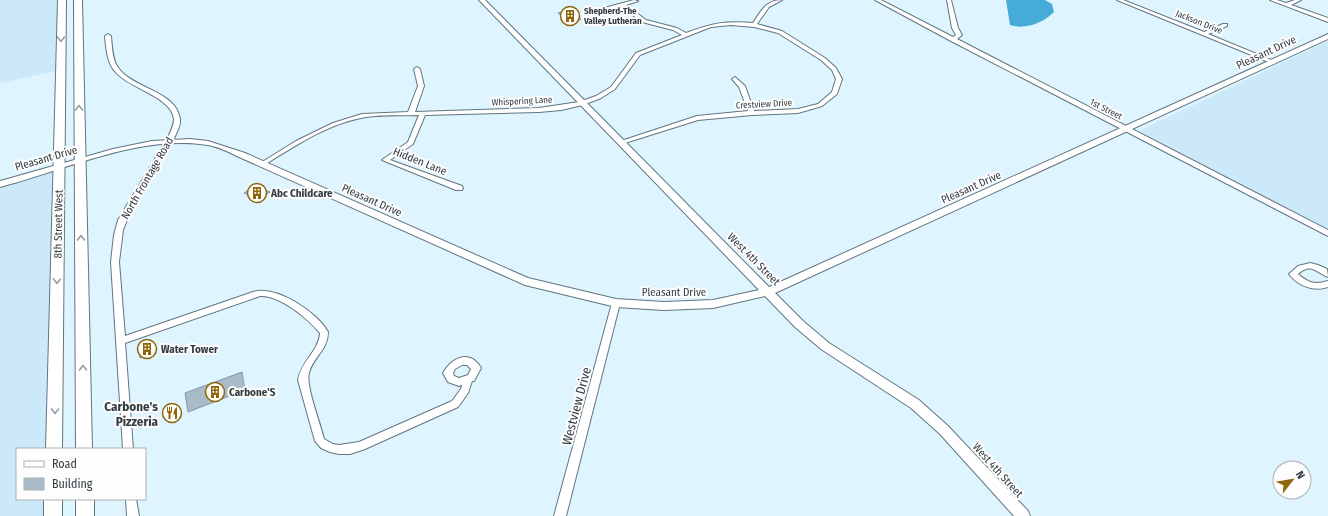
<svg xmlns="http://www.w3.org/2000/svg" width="1328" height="516" viewBox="0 0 1328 516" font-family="'Fira Sans Condensed',sans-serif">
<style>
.built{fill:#cce9f9}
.water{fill:#47abd8}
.building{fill:#a7bcc7;stroke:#8397a2}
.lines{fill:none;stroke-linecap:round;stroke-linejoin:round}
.minor-casing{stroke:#61757f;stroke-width:2}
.tertiary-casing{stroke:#61757f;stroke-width:2}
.trunk-casing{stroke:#61757f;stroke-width:2}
.minor{fill:#fff;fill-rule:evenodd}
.tertiary{fill:#fff;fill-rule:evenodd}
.trunk{fill:#fff;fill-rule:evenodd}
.oneway{stroke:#999ea0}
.labels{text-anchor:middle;stroke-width:4;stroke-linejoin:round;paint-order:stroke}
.far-poi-label{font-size:9px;font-weight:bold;fill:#333c40;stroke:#fdfdfd;text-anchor:start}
.far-street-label{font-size:9px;fill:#333c40;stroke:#fdfdfd}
.street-label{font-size:11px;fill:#333c40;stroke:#fdfdfd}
.poi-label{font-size:11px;font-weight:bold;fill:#333c40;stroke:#fdfdfd;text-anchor:start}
.near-poi-label{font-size:13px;font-weight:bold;fill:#333c40;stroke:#fdfdfd;text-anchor:end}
.near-street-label{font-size:13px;fill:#333c40;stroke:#fdfdfd}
</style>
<rect width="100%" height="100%" fill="#def4ff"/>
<g class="built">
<polygon points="0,0 62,0 61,70 0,83"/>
<polygon points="1328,41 1328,229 1142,133 1141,130"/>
<polygon points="59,167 54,449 17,449 17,499 53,499 53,516 0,516 0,184"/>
</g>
<path class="water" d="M1006,0h39l7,4 2,8c-11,11 -29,18 -44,13z"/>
<g class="building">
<polygon points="571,10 581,19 569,22 558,13"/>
<polygon points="255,186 270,192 258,200 244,193"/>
<polygon points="150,344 151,355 140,358 139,347"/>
<polygon points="242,372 245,390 188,412 185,393"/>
</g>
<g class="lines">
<defs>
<g id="minor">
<path d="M634,0l4,1 -12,4 20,15 31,8 9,5c27,-10 38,-12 67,-10 8,-12 13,-23 29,-23l-13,7 -12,17 25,7 43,27 11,10 6,11 -5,15 -15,12 -24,7 -46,2 -54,5 -73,23h-4v-2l76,-25 51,-5 -9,-24 -7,-8 3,-2 10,9 9,25 44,-2 20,-5 14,-12 4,-13 -4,-9 -11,-10 -43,-27 -24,-6 -23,-2 -20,2 -71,28 -25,34 -14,9 -18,7 -22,5 -22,2 -114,3 -12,29 -23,16 72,26 1,2 -1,2h-6l-74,-30 26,-18 11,-27c-19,1 -40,-1 -58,3 -36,7 -67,29 -97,47h-4l-1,-1 37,-23 37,-18 29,-9 46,-2 10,-26 -4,-17 3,-2 3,2 4,17 -9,26 124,-4 40,-6 17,-6 15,-9 25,-34 46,-18 -9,-5 -31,-8 -21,-16 -14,4 -3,-2z"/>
<polygon points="875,0 881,0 953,37 956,35 952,28 947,0 951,0 958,28 962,35 957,39 1328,230 1328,236 951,41"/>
<polygon points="1117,0 1123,0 1204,32 1223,24 1227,24 1227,26 1208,34 1276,62 1271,63"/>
<polygon points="1270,0 1277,0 1286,3 1295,0 1301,0 1291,5 1328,18 1328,22"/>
<path d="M108,34l3,2c1,10 1,22 6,30 14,23 59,24 63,53 1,7 -4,14 -6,20l-43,71 -8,20 -4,32 6,74 128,-44c23,-7 64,20 75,40 0,18 -15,25 -19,41 -4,11 12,52 15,66l9,5 6,1 20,-3 93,-41 9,-12 1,-4 -3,1 -11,-4 -5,-9c9,-16 27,-24 38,-5l-7,13h-2l-4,12 -10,14 -93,42 -15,5h-11l-9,-2 -9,-4 -6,-7 -17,-61c3,-19 21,-29 22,-47 -13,-15 -40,-38 -60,-37l-135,47 8,106h-10l-12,-187 3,-27 4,-15 49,-81c3,-6 7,-13 7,-20 -3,-24 -47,-30 -61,-50 -6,-9 -7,-22 -8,-33zM462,365h5l4,4 -3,6 -9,3 -5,-2 -1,-3 2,-4z"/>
<path d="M1310,263l8,2 9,4 1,8c-12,-4 -16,-15 -30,-3 11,9 16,11 30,7v6c-14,5 -30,-1 -39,-13l9,-8z"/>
<polygon points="616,300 619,301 620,303 566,516 554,516 612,303 613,301"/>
<polygon points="126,499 136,499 139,516 127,516"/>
</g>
<path id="tertiary" d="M479,0h6l284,287 557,-252 2,-1v5l-553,254 28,28 26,22 90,57 29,26 80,85 2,5h-16l-74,-82 -29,-26 -90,-59 -26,-22 -30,-31 -52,12 -49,2 -48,-3 -91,-22 -286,-128c-10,-5 -20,-10 -31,-12 -68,-11 -143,25 -208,42v-6l4,-1 109,-31 39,-8 38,-2 18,2 37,12 283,125 88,21 48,3 49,-2 46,-10z"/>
<g id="trunk">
<polygon points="58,0 66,0 62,449 46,449"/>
<polygon points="74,0 82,0 92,449 76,449"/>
<rect x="44" y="499" width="18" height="17"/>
<rect x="76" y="499" width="18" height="17"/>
</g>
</defs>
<use href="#minor" class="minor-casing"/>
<use href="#tertiary" class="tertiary-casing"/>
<use href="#trunk" class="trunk-casing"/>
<use href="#minor" class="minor"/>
<use href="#tertiary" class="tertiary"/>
<use href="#trunk" class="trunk"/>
</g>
<defs><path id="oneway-chevron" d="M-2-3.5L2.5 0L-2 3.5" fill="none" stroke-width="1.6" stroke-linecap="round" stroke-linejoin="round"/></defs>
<g class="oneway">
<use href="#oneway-chevron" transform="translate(61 39) rotate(91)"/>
<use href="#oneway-chevron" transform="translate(79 108) rotate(-91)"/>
<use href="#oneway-chevron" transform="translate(81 238) rotate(-91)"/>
<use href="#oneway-chevron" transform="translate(57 281) rotate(91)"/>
<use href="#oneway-chevron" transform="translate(83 368) rotate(-91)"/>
<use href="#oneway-chevron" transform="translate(55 411) rotate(91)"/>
</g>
<defs>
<symbol id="building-ring" viewBox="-11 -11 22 22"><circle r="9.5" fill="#fdfdfd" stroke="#8f660b" stroke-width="1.5"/><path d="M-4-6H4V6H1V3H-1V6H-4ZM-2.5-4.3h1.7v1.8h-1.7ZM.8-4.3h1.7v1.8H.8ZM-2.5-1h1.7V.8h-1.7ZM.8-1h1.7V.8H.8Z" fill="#8f660b"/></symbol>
<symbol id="restaurant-ring" viewBox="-11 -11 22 22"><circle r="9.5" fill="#fdfdfd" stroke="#8f660b" stroke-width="1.5"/><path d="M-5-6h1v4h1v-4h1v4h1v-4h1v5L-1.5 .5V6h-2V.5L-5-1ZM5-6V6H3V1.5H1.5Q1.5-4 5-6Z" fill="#8f660b"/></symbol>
</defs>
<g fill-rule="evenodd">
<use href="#building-ring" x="559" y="5" width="22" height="22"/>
<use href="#building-ring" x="246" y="182" width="22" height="22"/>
<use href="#building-ring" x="136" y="338" width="22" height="22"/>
<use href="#building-ring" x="204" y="381" width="22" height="22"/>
<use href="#restaurant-ring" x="161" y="402" width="22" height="22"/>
</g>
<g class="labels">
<g class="far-poi-label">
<text x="584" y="14">Shepherd-The<tspan x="584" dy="10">Valley Lutheran</tspan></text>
</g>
<g class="far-street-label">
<text transform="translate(1199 22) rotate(22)" y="3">Jackson Drive</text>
<text transform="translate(522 101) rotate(-3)" y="3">Whispering Lane</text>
<text transform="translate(764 104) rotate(-3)" y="3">Crestview Drive</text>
<text transform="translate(1106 109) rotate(27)" y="3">1st Street</text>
</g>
<g class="street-label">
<text transform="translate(1266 52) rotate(-25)" y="4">Pleasant Drive</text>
<text transform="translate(46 158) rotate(-16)" y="4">Pleasant Drive</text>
<text transform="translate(420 161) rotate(22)" y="4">Hidden Lane</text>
<text transform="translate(147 178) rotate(-60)" y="4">North Frontage Road</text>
<text transform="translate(971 187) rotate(-24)" y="4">Pleasant Drive</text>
<text transform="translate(372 200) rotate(24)" y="4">Pleasant Drive</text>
<text transform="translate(58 224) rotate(-89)" y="4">8th Street West</text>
<text transform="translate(754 259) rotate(45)" y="4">West 4th Street</text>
<text x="674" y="296">Pleasant Drive</text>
<text transform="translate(998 470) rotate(48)" y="4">West 4th Street</text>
</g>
<g class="poi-label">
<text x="271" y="197">Abc Childcare</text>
<text x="161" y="353">Water Tower</text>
<text x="229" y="396">Carbone'S</text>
</g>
<g class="near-poi-label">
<text x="158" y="411">Carbone's<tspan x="158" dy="15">Pizzeria</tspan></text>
</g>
<g class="near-street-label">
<text transform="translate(576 406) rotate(-75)" y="5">Westview Drive</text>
</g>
</g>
<rect x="16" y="448" width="130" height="52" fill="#fdfdfd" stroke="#acb0b1"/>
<rect x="24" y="461" width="20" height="6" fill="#ffffff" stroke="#acb0b1"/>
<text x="52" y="468" font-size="12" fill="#333c40">Road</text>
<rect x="24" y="478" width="20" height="12" fill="#a7bcc7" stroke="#acb0b1"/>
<text x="52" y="488" font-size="12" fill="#333c40">Building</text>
<g transform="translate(1292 480) rotate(59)"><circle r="19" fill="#fdfdfd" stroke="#acb0b1"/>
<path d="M0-3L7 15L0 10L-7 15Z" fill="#8f660b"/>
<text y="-6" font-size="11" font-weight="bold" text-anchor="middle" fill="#333c40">N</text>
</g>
</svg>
